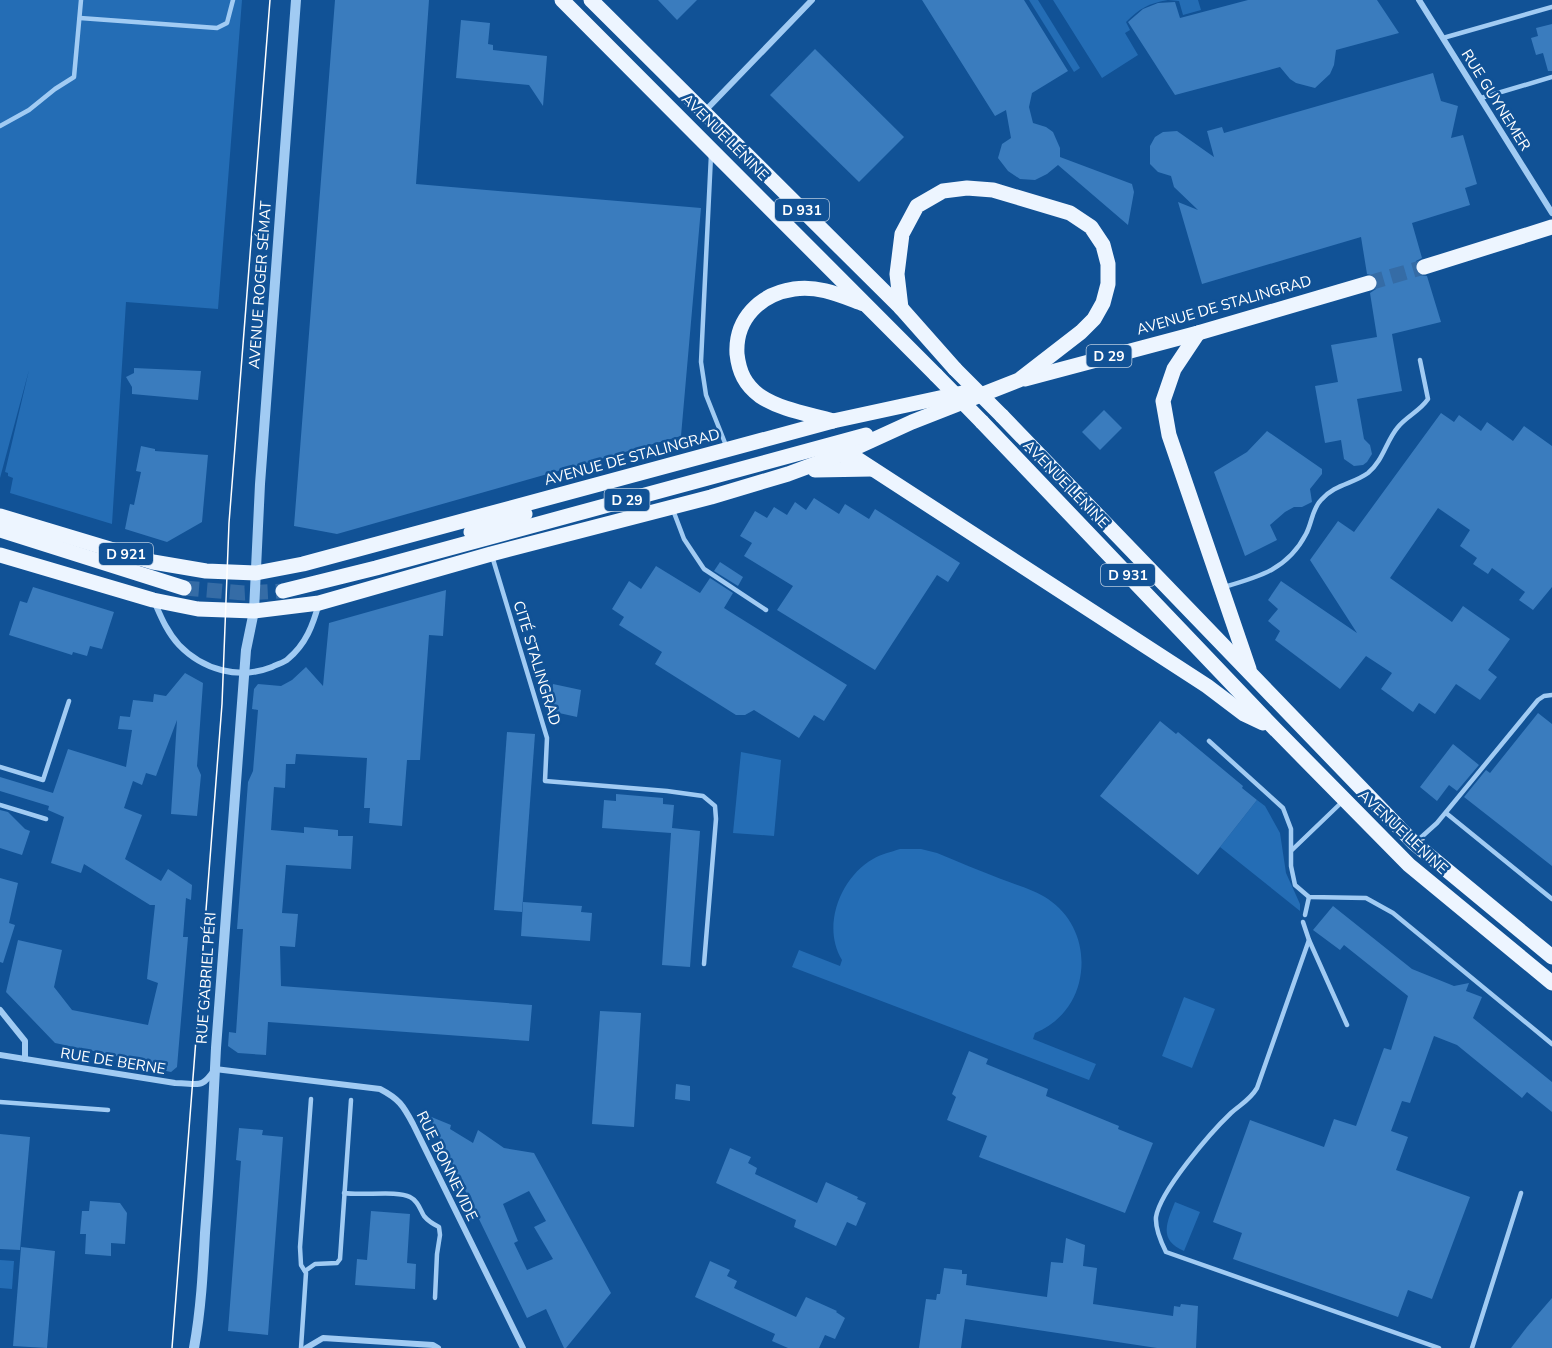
<svg xmlns="http://www.w3.org/2000/svg" width="1552" height="1348" viewBox="0 0 1552 1348" font-family="'Nunito Sans',sans-serif">
<style>
.green{fill:#246db5}
.building{fill:#3a7cbe;fill-rule:evenodd}
.lines{fill:none;stroke-linecap:round;stroke-linejoin:round}
.primary-tunnel{stroke:#356ca6;stroke-width:15;stroke-dasharray:15 8;stroke-linecap:butt}
.service{stroke:#a1cbf3;stroke-width:4.5}
.minor{stroke:#a1cbf3;stroke-width:6}
.tertiary{stroke:#a1cbf3;stroke-width:10}
.primary{stroke:#edf5ff;stroke-width:15}
.tram{stroke:#fff;stroke-width:1.5}
.primary-bridge{stroke:#edf5ff;stroke-width:15}
.labels{text-anchor:middle;stroke-width:5;stroke-linejoin:round;paint-order:stroke}
.shield{fill:#115296;stroke:#b8cbe0;stroke-width:1.5}
.shield-label{font-size:14px;font-weight:bold;fill:#fff}
.street-label{font-size:15px;fill:#fff;stroke:#115296}
</style>
<rect width="100%" height="100%" fill="#115296"/>
<g class="green">
<polygon points="0,0 242,0 218,309 126,302 112,524 10,493 13,478 8,476 8,473 5,472 29,370 0,478"/>
<polygon points="1029,0 1038,0 1080,68 1074,72"/>
<path d="M1053,0h115c-19,3 -29,9 -42,22l4,8 -5,3 13,22 -36,23z"/>
<polygon points="1168,0 1198,0 1201,10 1183,15 1179,1"/>
<polygon points="741,752 781,760 774,836 733,833"/>
<polygon points="1257,800 1265,806 1280,833 1286,873 1300,904 1300,911 1220,847"/>
<path d="M900,849h21l16,4c22,9 43,18 64,26 15,6 34,11 47,20 28,19 39,52 31,84 -6,23 -22,41 -44,50l-2,6 63,25 -7,16 -297,-113 7,-17 41,16 2,-6c-21,-34 -1,-83 31,-101 8,-5 18,-7 27,-10z"/>
<polygon points="1184,997 1215,1009 1192,1068 1162,1056"/>
<path d="M1175,1202l25,10 -16,39c-26,-11 -17,-29 -9,-49z"/>
<polygon points="0,1260 14,1261 12,1289 0,1288"/>
</g>
<g class="building">
<polygon points="335,0 429,0 416,184 701,208 681,436 337,534 294,526"/>
<polygon points="658,0 697,0 677,20"/>
<polygon points="922,0 1024,0 1068,71 1032,93 1029,107 1033,123 1046,127 1053,132 1060,148 1060,157 1132,184 1134,192 1128,225 1058,165 1047,174 1035,180 1020,179 1008,171 998,158 1002,144 1011,138 1006,110 995,116"/>
<polygon points="1248,0 1377,0 1399,33 1336,50 1334,65 1330,74 1315,88 1296,83 1290,79 1280,67 1175,95 1128,22 1143,9 1158,3 1175,2 1180,18"/>
<polygon points="461,20 490,23 488,44 493,45 493,50 547,56 543,106 529,85 456,78"/>
<polygon points="1552,24 1552,71 1548,71 1543,53 1536,55 1531,38 1538,36 1536,28"/>
<polygon points="815,49 904,137 859,182 770,95"/>
<polygon points="1433,73 1441,101 1458,106 1451,138 1463,135 1477,184 1465,188 1470,205 1412,223 1422,258 1416,261 1415,269 1418,275 1427,276 1441,322 1392,334 1402,391 1357,399 1364,439 1370,445 1372,454 1367,462 1363,465 1354,466 1344,459 1341,440 1325,443 1315,386 1338,382 1331,345 1377,337 1370,293 1376,289 1378,281 1375,276 1367,274 1361,237 1202,284 1178,202 1198,210 1174,187 1171,176 1158,172 1150,164 1150,146 1155,137 1163,132 1177,131 1214,157 1207,131 1222,127 1224,133"/>
<polygon points="134,368 201,371 198,400 132,394 132,387 126,377 134,373"/>
<polygon points="1104,410 1122,428 1100,450 1082,432"/>
<polygon points="1441,413 1454,422 1459,415 1481,431 1487,422 1513,441 1524,426 1552,446 1552,587 1533,610 1519,600 1525,592 1492,568 1488,574 1473,564 1477,558 1460,546 1470,530 1438,508 1390,578 1452,622 1463,606 1510,639 1488,670 1497,677 1480,700 1456,684 1435,714 1419,703 1413,712 1381,689 1392,673 1366,656 1340,689 1275,640 1280,631 1268,621 1278,609 1268,600 1281,581 1357,633 1310,560 1338,521 1354,532"/>
<polygon points="1267,431 1322,469 1322,474 1310,489 1312,502 1302,507 1294,507 1285,512 1270,525 1277,540 1245,556 1214,472 1247,452"/>
<polygon points="141,446 155,449 155,451 208,455 202,522 167,542 125,529 130,504 134,505 141,472 136,471"/>
<polygon points="814,498 839,514 845,504 869,519 875,509 960,563 948,582 937,575 875,670 777,610 793,586 744,556 752,543 740,536 755,511 767,518 774,507 787,515 795,502 806,510"/>
<polygon points="720,562 743,577 738,586 714,571"/>
<polygon points="656,566 700,593 710,578 733,593 724,608 847,685 824,721 814,715 799,738 754,710 745,715 736,715 655,664 662,652 619,625 624,617 612,609 629,581 641,589"/>
<polygon points="33,587 114,612 102,649 90,646 87,656 73,652 72,655 9,635 20,601 27,603"/>
<polygon points="446,590 443,636 429,635 420,760 407,760 402,826 369,823 370,808 364,808 367,758 296,754 295,764 286,764 285,788 274,787 271,830 304,833 304,827 338,830 338,836 353,836 351,869 286,865 282,913 298,914 295,947 280,946 281,986 532,1005 529,1041 268,1022 266,1055 238,1053 228,1046 229,1032 236,1033 243,929 237,929 248,782 253,771 258,710 252,709 254,689 258,684 281,686 292,680 306,667 323,686 329,623"/>
<polygon points="185,673 203,683 197,766 201,775 197,816 171,814 177,720 156,776 146,773 142,785 133,781 124,808 142,815 125,859 161,881 168,869 192,885 191,900 186,898 183,937 188,937 177,1067 171,1072 122,1062 122,1057 55,1043 6,992 18,940 62,950 54,987 72,1010 148,1025 158,983 147,979 155,905 150,905 84,864 81,873 51,863 64,817 48,810 49,806 0,791 0,777 53,793 68,749 126,767 132,730 118,729 120,716 130,717 133,700 153,702 154,694 166,696"/>
<polygon points="553,684 581,690 577,717 550,711"/>
<polygon points="1538,713 1552,724 1552,866 1464,797 1486,770 1490,773"/>
<polygon points="1160,721 1176,734 1178,732 1243,786 1242,788 1257,800 1198,875 1100,796"/>
<polygon points="507,732 535,734 522,912 494,910"/>
<polygon points="1453,744 1479,765 1457,791 1449,785 1437,801 1420,787"/>
<polygon points="616,794 663,798 663,804 674,805 672,828 700,831 690,967 662,965 671,833 602,828 604,800 616,801"/>
<polygon points="0,810 8,812 25,829 30,831 22,855 0,848"/>
<polygon points="0,878 18,883 9,923 15,925 3,963 0,962"/>
<polygon points="523,902 582,906 581,912 592,913 590,941 521,936"/>
<polygon points="1333,906 1412,969 1454,986 1469,983 1466,991 1482,997 1473,1018 1552,1082 1552,1112 1527,1092 1522,1098 1457,1045 1434,1036 1410,1103 1402,1101 1391,1131 1408,1137 1396,1170 1470,1197 1432,1299 1408,1290 1398,1317 1233,1259 1242,1233 1213,1222 1250,1120 1324,1147 1334,1119 1356,1126 1384,1048 1391,1050 1408,996 1344,945 1340,950 1313,930"/>
<polygon points="600,1011 641,1013 634,1127 592,1124"/>
<polygon points="969,1051 988,1059 986,1064 1048,1089 1046,1096 1119,1126 1118,1129 1153,1143 1125,1213 979,1157 987,1136 947,1120 956,1097 952,1094"/>
<polygon points="676,1084 690,1086 690,1101 675,1099"/>
<path d="M429,1116l22,9 -1,4 23,14 5,-13 26,18 30,5 77,140 -45,55h-2l-18,-39 -19,9zM529,1191l17,30 -12,6 19,32 -26,11 -13,-27 4,-2 -15,-37z"/>
<polygon points="239,1128 263,1130 262,1135 283,1137 268,1335 228,1331 241,1161 236,1160"/>
<polygon points="0,1134 30,1137 20,1250 0,1249"/>
<polygon points="730,1148 751,1157 748,1163 757,1168 755,1174 817,1203 826,1182 858,1197 857,1199 866,1203 856,1226 847,1222 836,1246 794,1227 796,1220 716,1183"/>
<polygon points="90,1201 120,1203 127,1213 125,1244 111,1243 111,1256 85,1254 86,1234 80,1234 82,1211 89,1211"/>
<polygon points="371,1211 410,1214 407,1263 416,1264 415,1289 355,1285 357,1259 367,1260"/>
<polygon points="1066,1238 1085,1245 1083,1266 1097,1268 1093,1304 1173,1316 1174,1306 1180,1307 1181,1304 1198,1306 1196,1348 1157,1348 965,1319 961,1348 919,1348 926,1299 936,1300 937,1294 940,1294 944,1268 962,1270 962,1274 967,1274 966,1285 1047,1297 1051,1262 1063,1263"/>
<polygon points="21,1247 55,1251 47,1348 13,1346"/>
<polygon points="710,1261 730,1270 727,1276 737,1281 734,1288 796,1317 806,1297 837,1311 836,1312 845,1318 835,1339 825,1335 819,1348 788,1348 772,1341 775,1334 695,1297"/>
<polygon points="1552,1298 1552,1348 1511,1348 1527,1327"/>
</g>
<g class="lines">
<g class="primary-tunnel">
<polyline points="1369,283 1424,267"/>
<polyline points="184,588 244,593 283,591"/>
</g>
<g class="service">
<polyline points="80,18 217,28 227,23 233,0"/>
<polyline points="1443,38 1552,7"/>
<polyline points="1481,98 1552,77"/>
<polyline points="0,126 29,110 55,89 74,77 81,0"/>
<polyline points="711,155 701,362 706,395 727,448"/>
<polyline points="673,510 684,539 704,569 766,610"/>
<polyline points="492,556 547,738 545,781 667,791 703,796 715,806 716,819 704,964"/>
<path d="M1224,587c35,-10 64,-18 82,-53 6,-11 6,-25 15,-34 14,-16 32,-16 47,-27 15,-12 18,-32 30,-46 9,-11 22,-16 30,-28l-8,-39"/>
<polyline points="1209,741 1283,808 1291,829 1291,866 1295,885 1309,897 1366,898 1393,913 1552,1044"/>
<polyline points="0,767 43,780 69,701"/>
<polyline points="0,805 46,819"/>
<polyline points="1446,813 1552,899"/>
<polyline points="1417,841 1437,823 1538,700 1544,696 1552,695"/>
<polyline points="1292,850 1342,802"/>
<polyline points="1305,915 1309,897"/>
<polyline points="1303,922 1309,940"/>
<path d="M1347,1025l-38,-85 -52,148c-7,12 -16,16 -26,25 -20,19 -71,78 -75,104 -1,12 5,25 10,35l273,96"/>
<polyline points="0,1102 108,1110"/>
<path d="M344,1193c18,3 53,-3 66,4 8,4 10,12 14,19 4,5 9,8 15,11l1,8 -3,19 -2,44"/>
<polyline points="305,1271 315,1264 337,1263 340,1259 351,1100"/>
<polyline points="301,1348 306,1273 301,1265 300,1247 311,1099"/>
<polyline points="1472,1348 1521,1193"/>
</g>
<g class="minor">
<polyline points="1419,0 1552,213"/>
<polyline points="704,112 812,0"/>
<path d="M154,601c7,16 13,31 25,44 24,25 60,35 93,22 5,-3 12,-4 16,-8 18,-15 25,-34 31,-56"/>
<polyline points="0,1010 25,1041 25,1059"/>
<path d="M0,1055l175,28c24,0 26,7 40,-14l165,20c19,10 23,16 33,35l110,224"/>
<polyline points="306,1348 323,1338 433,1345 438,1348"/>
</g>
<path class="tertiary" d="M194,1348c7,-38 9,-77 11,-115 5,-62 8,-123 11,-185l30,-398 8,-39 6,-127 36,-484"/>
<g class="primary">
<polyline points="562,0 936,375"/>
<polyline points="591,0 901,308 955,369"/>
<polyline points="1424,267 1552,227"/>
<polyline points="1198,333 1174,369 1163,401 1169,435 1249,669"/>
<polyline points="1025,379 1198,333 1369,283"/>
<polyline points="1002,416 1414,843 1552,957"/>
<path d="M833,421c-24,-7 -52,-11 -73,-25 -15,-11 -21,-24 -23,-42 -2,-35 23,-60 57,-65 25,-4 48,7 70,15"/>
<polyline points="982,422 1274,728 1409,865 1552,983"/>
<polyline points="838,454 856,458 1207,686 1244,714 1263,723"/>
<polyline points="815,470 872,469"/>
<polyline points="0,516 153,562 206,571 256,573 303,564 833,421 967,392"/>
<polyline points="0,530 184,588"/>
<polyline points="471,532 525,514"/>
<polyline points="0,555 153,600 198,609 254,611 319,603 491,554 711,497 788,474 842,454 912,422 1019,380 1081,332 1094,319 1103,303 1108,284 1108,264 1103,245 1091,227 1070,213 993,190 967,188 943,191 917,206 902,234 897,274 901,308"/>
<polyline points="283,591 376,568 866,435"/>
</g>
<polyline class="tram" points="172,1348 222,704 229,523 270,0"/>
<g class="primary-bridge">
<polyline points="955,369 1002,416"/>
<polyline points="936,375 982,422"/>
</g>
</g>
<g class="labels">
<g class="shield">
<rect x="775" y="199" width="54" height="22" rx="4.5"/>
<rect x="1086.5" y="345" width="45" height="22" rx="4.5"/>
<rect x="604.5" y="489" width="45" height="22" rx="4.5"/>
<rect x="99" y="543" width="54" height="22" rx="4.5"/>
<rect x="1101" y="564" width="54" height="22" rx="4.5"/>
</g>
<g class="shield-label">
<text x="802" y="215">D 931</text>
<text x="1109" y="361">D 29</text>
<text x="627" y="505">D 29</text>
<text x="126" y="559">D 921</text>
<text x="1128" y="580">D 931</text>
</g>
<g class="street-label">
<text transform="translate(1496 100) rotate(58)" y="5">RUE GUYNEMER</text>
<text transform="translate(725 137) rotate(45)" y="5">AVENUE LÉNINE</text>
<text transform="translate(260 285) rotate(-86)" y="5">AVENUE ROGER SÉMAT</text>
<text transform="translate(1224 305) rotate(-16)" y="5">AVENUE DE STALINGRAD</text>
<text transform="translate(632 457) rotate(-15)" y="5">AVENUE DE STALINGRAD</text>
<text transform="translate(1066 484) rotate(46)" y="5">AVENUE LÉNINE</text>
<text transform="translate(537 663) rotate(73)" y="5">CITÉ STALINGRAD</text>
<text transform="translate(1403 832) rotate(43)" y="5">AVENUE LÉNINE</text>
<text transform="translate(206 978) rotate(-86)" y="5">RUE GABRIEL PÉRI</text>
<text transform="translate(113 1061) rotate(9)" y="5">RUE DE BERNE</text>
<text transform="translate(447 1166) rotate(64)" y="5">RUE BONNEVIDE</text>
</g>
</g>
</svg>
